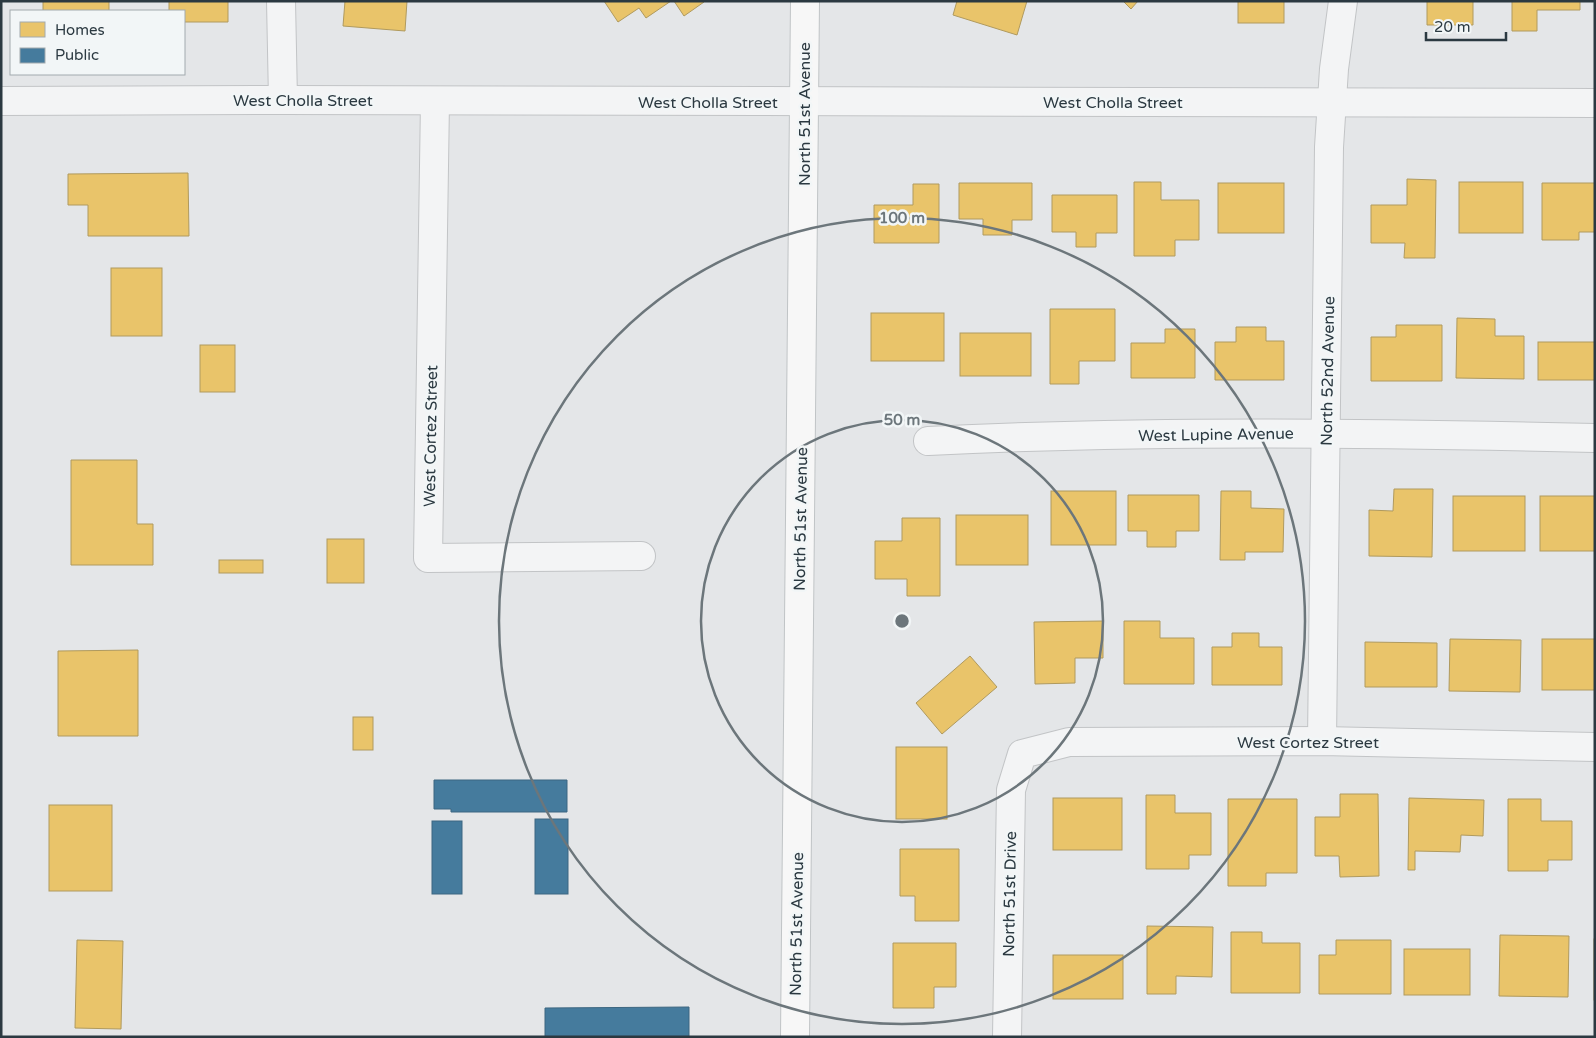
<svg xmlns="http://www.w3.org/2000/svg" width="1596" height="1038" viewBox="0 0 1596 1038" font-family="'Varela Round',sans-serif">
<style>
.homes{fill:#e9c46a;stroke:#b09a5e}
.public{fill:#457b9d;stroke:#3d6781}
.lines{fill:none;stroke-linecap:round;stroke-linejoin:round}
.minor-casing{stroke:#c2c4c6;stroke-width:30}
.major-casing{stroke:#c0c4c6;stroke-width:30}
.minor{stroke:#f3f4f5;stroke-width:28}
.major{stroke:#f7f7f7;stroke-width:28}
.ring{fill:none;stroke:#6c767b;stroke-width:2.5}
.labels{text-anchor:middle;stroke-width:5;stroke-linejoin:round;paint-order:stroke}
.street-label{font-size:16px;fill:#2b3941;stroke:#f2f6f7}
.centre{fill:#6c767b;stroke:#f2f6f7;stroke-width:2.5}
.ring-label{font-size:15px;text-anchor:middle;font-weight:bold;fill:#6c767b;stroke:#f2f6f7;stroke-width:5;stroke-linejoin:round;paint-order:stroke}
</style>
<rect width="100%" height="100%" fill="#e4e6e8"/>
<g class="homes">
<rect x="43" y="1" width="66" height="10"/>
<polygon points="169,1 228,1 228,22 184,22 184,11 169,11"/>
<polygon points="345,1 407,1 405,31 343,26"/>
<polygon points="604,1 671,1 646,18 639,8 618,22"/>
<polygon points="674,1 704,1 704,2 684,16"/>
<polygon points="957,1 1027,1 1017,35 953,15"/>
<polygon points="1123,1 1138,1 1131,9"/>
<rect x="1238" y="1" width="46" height="22"/>
<polygon points="1409,1 1473,1 1473,25 1427,25 1427,1"/>
<polygon points="1512,1 1580,1 1580,10 1537,10 1537,31 1512,31"/>
<polygon points="188,173 189,236 88,236 88,205 68,205 68,174"/>
<polygon points="1407,179 1436,180 1435,258 1404,258 1405,243 1371,243 1371,205 1407,205"/>
<polygon points="1134,182 1161,182 1161,200 1199,200 1199,240 1175,240 1175,256 1134,256"/>
<rect x="1459" y="182" width="64" height="51"/>
<polygon points="959,183 1032,183 1032,220 1012,220 1012,235 983,235 983,219 959,219"/>
<rect x="1218" y="183" width="66" height="50"/>
<polygon points="1542,183 1595,183 1595,232 1579,232 1579,240 1542,240"/>
<polygon points="913,184 939,184 939,243 874,243 874,205 913,205"/>
<polygon points="1052,195 1117,195 1117,233 1096,233 1096,247 1076,247 1076,232 1052,232"/>
<rect x="111" y="268" width="51" height="68"/>
<polygon points="1050,309 1115,309 1115,361 1079,361 1079,384 1050,384"/>
<rect x="871" y="313" width="73" height="48"/>
<polygon points="1457,318 1495,319 1495,336 1524,336 1524,379 1456,378"/>
<polygon points="1396,325 1442,325 1442,381 1371,381 1371,337 1396,337"/>
<polygon points="1236,327 1266,327 1266,341 1284,341 1284,380 1215,380 1215,342 1236,342"/>
<polygon points="1165,329 1195,329 1195,378 1131,378 1131,343 1165,343"/>
<rect x="960" y="333" width="71" height="43"/>
<rect x="1538" y="342" width="57" height="38"/>
<rect x="200" y="345" width="35" height="47"/>
<polygon points="71,460 137,460 137,524 153,524 153,565 71,565"/>
<polygon points="1394,489 1433,489 1432,557 1369,556 1369,510 1393,511"/>
<rect x="1051" y="491" width="65" height="54"/>
<polygon points="1221,491 1251,491 1251,508 1284,509 1283,552 1245,552 1245,560 1220,560"/>
<polygon points="1128,495 1199,495 1199,531 1176,531 1176,547 1147,547 1147,531 1128,531"/>
<rect x="1453" y="496" width="72" height="55"/>
<rect x="1540" y="496" width="55" height="55"/>
<rect x="956" y="515" width="72" height="50"/>
<polygon points="902,518 940,518 940,596 907,596 907,579 875,579 875,541 902,541"/>
<rect x="327" y="539" width="37" height="44"/>
<rect x="219" y="560" width="44" height="13"/>
<polygon points="1103,621 1103,658 1075,658 1075,683 1035,684 1034,622"/>
<polygon points="1124,621 1160,621 1160,638 1194,638 1194,684 1124,684"/>
<polygon points="1232,633 1259,633 1259,647 1282,647 1282,685 1212,685 1212,647 1232,647"/>
<polygon points="1450,639 1521,640 1520,692 1449,691"/>
<rect x="1542" y="639" width="53" height="51"/>
<polygon points="1365,642 1437,643 1437,687 1365,687"/>
<polygon points="138,650 138,736 58,736 58,651"/>
<polygon points="970,656 997,687 942,734 916,703"/>
<rect x="353" y="717" width="20" height="33"/>
<rect x="896" y="747" width="51" height="72"/>
<polygon points="1340,794 1378,794 1379,876 1340,877 1339,856 1315,856 1315,817 1340,817"/>
<polygon points="1146,795 1175,795 1175,813 1211,813 1211,855 1189,855 1189,869 1146,869"/>
<rect x="1053" y="798" width="69" height="52"/>
<polygon points="1409,798 1484,800 1483,836 1461,835 1460,852 1415,851 1415,870 1408,870"/>
<polygon points="1228,799 1297,799 1297,873 1266,873 1266,886 1228,886"/>
<polygon points="1508,799 1541,799 1541,821 1572,821 1572,860 1548,860 1548,871 1508,871"/>
<rect x="49" y="805" width="63" height="86"/>
<polygon points="900,849 959,849 959,921 915,921 915,896 900,896"/>
<polygon points="1147,926 1213,927 1212,977 1176,976 1176,994 1147,994"/>
<polygon points="1231,932 1262,932 1262,943 1300,943 1300,993 1231,993"/>
<polygon points="1500,935 1569,936 1568,997 1499,996"/>
<rect x="1594" y="939" width="1" height="61"/>
<polygon points="77,940 123,941 121,1029 75,1028"/>
<polygon points="1336,940 1391,940 1391,994 1319,994 1319,955 1336,955"/>
<polygon points="893,943 956,943 956,987 934,987 934,1008 893,1008"/>
<rect x="1404" y="949" width="66" height="46"/>
<rect x="1053" y="955" width="70" height="44"/>
</g>
<g class="public">
<polygon points="434,780 567,780 567,812 451,812 451,809 434,809"/>
<rect x="535" y="819" width="33" height="75"/>
<rect x="432" y="821" width="30" height="73"/>
<polygon points="689,1007 689,1037 545,1037 545,1008"/>
</g>
<g class="lines">
<defs>
<g id="minor">
<polyline points="281,1 283,100"/>
<polyline points="1,101 283,100 1595,103"/>
<polyline points="435,101 428,558 641,556"/>
<path d="M928,441c222,-11 445,-8 667,-3"/>
<polyline points="1322,741 1329,147 1334,69 1343,1"/>
<polyline points="1007,1037 1011,790 1022,754 1069,742 1322,741 1595,747"/>
</g>
<polyline id="major" points="795,1037 805,1"/>
</defs>
<use href="#minor" class="minor-casing"/>
<use href="#major" class="major-casing"/>
<use href="#minor" class="minor"/>
<use href="#major" class="major"/>
</g>
<g class="ring">
<circle cx="902" cy="621" r="201"/>
<circle cx="902" cy="621" r="403"/>
</g>
<g class="labels">
<g class="street-label">
<text x="303" y="106">West Cholla Street</text>
<text x="708" y="108">West Cholla Street</text>
<text x="1113" y="108">West Cholla Street</text>
<text transform="translate(804 114) rotate(-90)" y="6">North 51st Avenue</text>
<text transform="translate(1327 371) rotate(-89)" y="6">North 52nd Avenue</text>
<text transform="translate(1216 434) rotate(-1)" y="6">West Lupine Avenue</text>
<text transform="translate(430 436) rotate(-89)" y="6">West Cortez Street</text>
<text transform="translate(800 519) rotate(-89)" y="6">North 51st Avenue</text>
<text x="1308" y="748">West Cortez Street</text>
<text transform="translate(1009 894) rotate(-89)" y="6">North 51st Drive</text>
<text transform="translate(796 924) rotate(-89)" y="6">North 51st Avenue</text>
</g>
</g>
<circle cx="902" cy="621" r="8" class="centre"/>
<g class="ring-label">
<text x="902" y="223">100 m</text>
<text x="902" y="425">50 m</text>
</g>
<rect width="1596" height="1038" fill="none" stroke="#2b3941" stroke-width="5"/>
<rect x="10" y="10" width="175" height="65" fill="#f2f6f7" stroke="#a2aaae"/>
<rect x="20" y="22" width="25" height="15" fill="#e9c46a" stroke="#a2aaae"/>
<text x="55" y="35" font-size="15" fill="#2b3941">Homes</text>
<rect x="20" y="48" width="25" height="15" fill="#457b9d" stroke="#a2aaae"/>
<text x="55" y="60" font-size="15" fill="#2b3941">Public</text>
<path d="M1426 32v8h80v-8" fill="none" stroke="#2b3941" stroke-width="2.5"/>
<text x="1434" y="32" font-size="15" fill="#2b3941" stroke="#f2f6f7" stroke-width="4" paint-order="stroke">20 m</text>
</svg>
